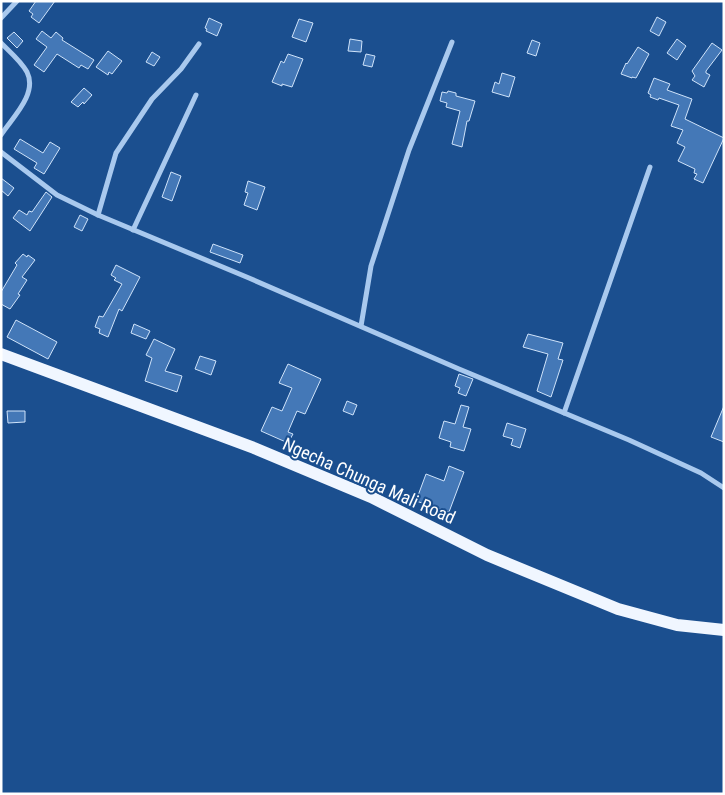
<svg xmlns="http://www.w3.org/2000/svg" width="725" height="795" viewBox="0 0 725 795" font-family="'Roboto Condensed',sans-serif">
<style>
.building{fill:#4478b7;stroke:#cfe3fa}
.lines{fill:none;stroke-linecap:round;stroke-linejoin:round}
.street{stroke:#a9c9ee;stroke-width:5}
.primary{stroke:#f0f6ff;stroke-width:12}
.labels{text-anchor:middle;stroke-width:4;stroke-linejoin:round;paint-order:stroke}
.street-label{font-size:18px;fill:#fff;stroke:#1b4f8f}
</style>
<rect width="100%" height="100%" fill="#1b4f8f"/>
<g class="building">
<polygon points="36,1 55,1 39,23 31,17 33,14 29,11"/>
<polygon points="657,17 666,22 659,36 650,31"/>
<polygon points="209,18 222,24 217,36 206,31 207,29 205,28"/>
<polygon points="299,19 313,23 306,42 292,37"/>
<polygon points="42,31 51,38 56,32 63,38 62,40 94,60 88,69 81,65 79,68 57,54 44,72 34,65 47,47 36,39"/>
<polygon points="14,32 23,41 17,48 7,38"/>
<polygon points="350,39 362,41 361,52 348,51"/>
<polygon points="677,39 686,46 677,60 667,53"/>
<polygon points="532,40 540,43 536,56 527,53"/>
<polygon points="712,43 722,50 706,71 706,73 710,75 704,87 692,80 695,76 692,71"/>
<polygon points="638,47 649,54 636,78 632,77 632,78 621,74 626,63 627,64"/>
<polygon points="108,51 122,61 112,74 109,72 108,75 96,67"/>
<polygon points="152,52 160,57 154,66 146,62"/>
<polygon points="288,54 303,59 292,87 282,84 282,86 272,82 281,61 284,63"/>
<polygon points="366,54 375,56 372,67 363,65"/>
<polygon points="502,73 515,77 509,97 492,92 495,82 499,84"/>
<polygon points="654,78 670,84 667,90 692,99 685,119 724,138 703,183 694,179 697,174 694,173 695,169 678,161 685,147 677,143 683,130 671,126 679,105 659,98 658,100 650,97 651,95 648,93"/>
<polygon points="84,88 92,95 84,104 83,102 78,107 71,102"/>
<polygon points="448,91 456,93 456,96 475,101 469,121 467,121 462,147 452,144 460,111 446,107 447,103 440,101 442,92 447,93"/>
<polygon points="20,139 43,153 50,142 60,148 44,174 34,168 37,163 14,149"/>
<polygon points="171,172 181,176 172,201 162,197"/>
<polygon points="1,178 14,188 8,196 1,190"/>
<polygon points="248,181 265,187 257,210 244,205 248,193 245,192"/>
<polygon points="46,192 52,197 30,231 13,218 19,210 27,215 29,211 32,212"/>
<polygon points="80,215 88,219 82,231 74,227"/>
<polygon points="213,244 243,255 240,263 210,252"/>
<polygon points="23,254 27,257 28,255 35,260 22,277 27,280 18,294 20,295 10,309 1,304 1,292 17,265 15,263"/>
<polygon points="116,265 140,277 122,311 119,309 108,337 99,333 100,329 95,327 99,316 103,317 122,284 114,280 116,278 111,275"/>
<polygon points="16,320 57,342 48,359 7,337"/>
<polygon points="134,324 150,331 146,339 131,333"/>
<polygon points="528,334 563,343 558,359 563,360 551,397 537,391 548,354 523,347"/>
<polygon points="154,339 175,349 165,371 182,376 177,392 145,381 152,358 146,355"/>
<polygon points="200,356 216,361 211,375 195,369"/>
<polygon points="288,364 321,379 305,414 297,411 288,432 293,434 288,443 261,431 272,407 282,411 292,388 279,383"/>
<polygon points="459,374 473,379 466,396 458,393 460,388 455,386"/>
<polygon points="347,401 357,405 353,415 343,411"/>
<polygon points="461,405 469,407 463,427 471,429 464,451 450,447 451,442 439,438 444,421 455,424"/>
<polygon points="724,406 724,442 711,437"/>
<polygon points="7,411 25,411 25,422 8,423"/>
<polygon points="507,423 526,429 520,448 511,445 513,439 503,436"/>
<polygon points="449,466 464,472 449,512 416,501 426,474 444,481"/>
</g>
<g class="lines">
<g class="street">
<polyline points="1,18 17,1"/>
<path d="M1,43c9,9 20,18 26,29 11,22 -15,46 -26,63"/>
<polyline points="1,152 57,195 98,215 249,278 459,369 629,440 701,473 724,488"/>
<polyline points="98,215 116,153 152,99 181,69 199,44"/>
<polyline points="133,230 196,95"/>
<polyline points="361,326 371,266 409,150 452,42"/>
<polyline points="564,413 650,167"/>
</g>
<polyline class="primary" points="1,354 254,448 371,497 487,555 618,609 677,625 724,630"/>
</g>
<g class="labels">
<g class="street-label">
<text transform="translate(369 481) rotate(24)" y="6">Ngecha Chunga Mali Road</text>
</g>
</g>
<rect width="725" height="795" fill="none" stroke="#ffffff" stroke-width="5"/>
</svg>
